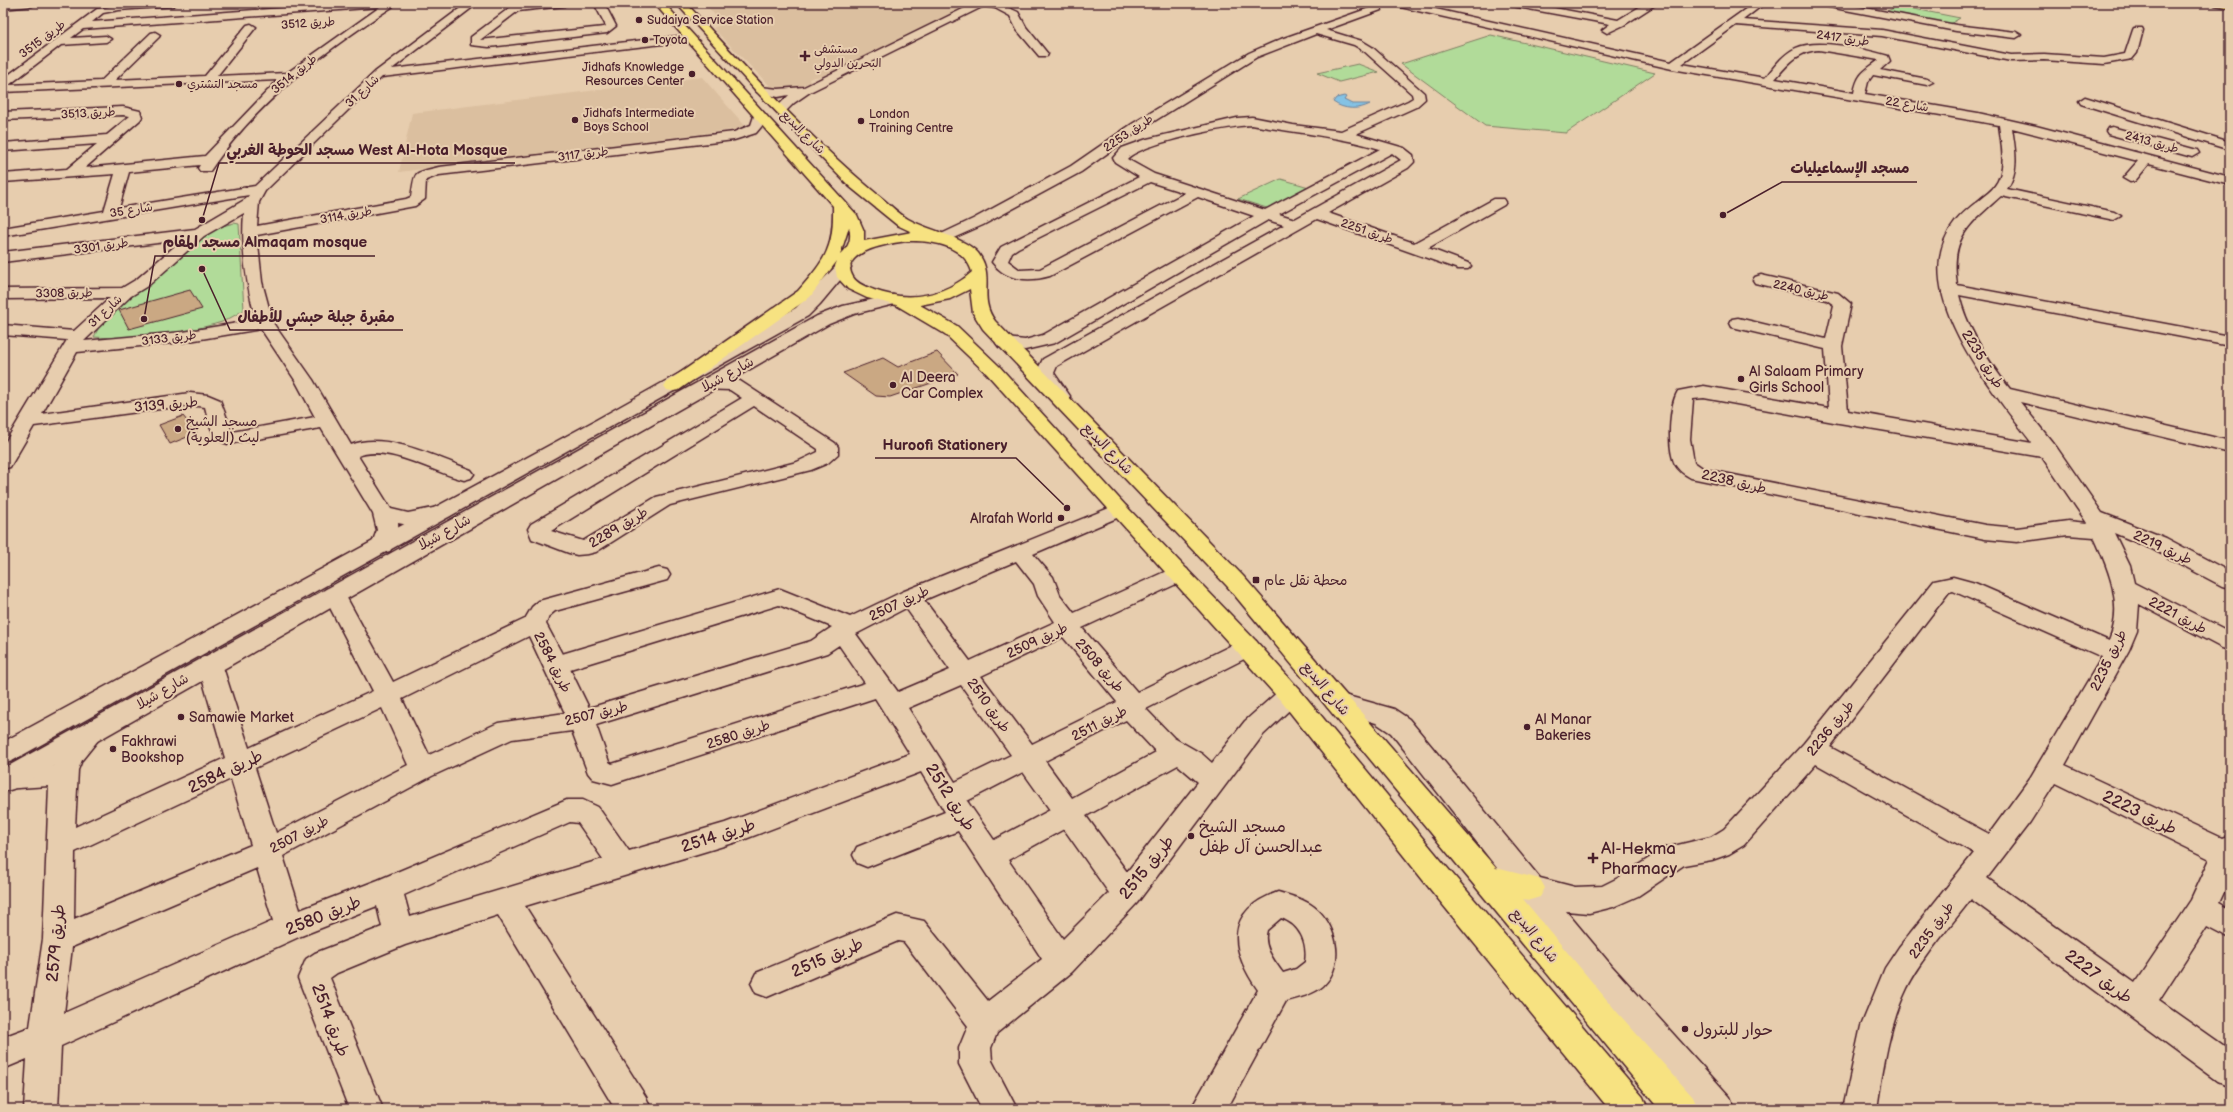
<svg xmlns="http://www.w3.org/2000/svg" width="2233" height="1112" viewBox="0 0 2233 1112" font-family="'Balsamiq Sans','Playpen Sans Arabic',sans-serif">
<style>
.built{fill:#dbbf9f}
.green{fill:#b1db99;stroke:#7e7d62}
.water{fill:#84c2e4;stroke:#6d819a}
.building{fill:#caa883;stroke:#4a1f2b}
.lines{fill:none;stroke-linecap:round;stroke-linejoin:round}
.minor-casing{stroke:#4a1f2b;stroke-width:3}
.secondary-casing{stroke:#4a1f2b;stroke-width:3}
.primary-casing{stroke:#4a1f2b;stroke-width:3}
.motorway-casing{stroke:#4a1f2b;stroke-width:3}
.minor{fill:#e7cdae;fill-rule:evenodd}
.secondary{fill:#e7cdae;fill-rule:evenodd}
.primary{fill:#f7e281;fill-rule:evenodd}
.motorway{fill:#f7e281;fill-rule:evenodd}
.poi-dot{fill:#4a1f2b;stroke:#e7cdae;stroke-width:1.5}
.labels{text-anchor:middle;stroke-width:4;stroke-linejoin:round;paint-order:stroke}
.far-poi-label{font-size:12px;fill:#4a1f2b;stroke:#e7cdae;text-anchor:start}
.far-street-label{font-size:12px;fill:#4a1f2b;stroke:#e7cdae}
.street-label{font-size:14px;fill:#4a1f2b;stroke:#e7cdae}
.poi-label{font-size:14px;fill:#4a1f2b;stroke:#e7cdae;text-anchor:start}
.near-street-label{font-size:17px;fill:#4a1f2b;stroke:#e7cdae}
.near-poi-label{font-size:17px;fill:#4a1f2b;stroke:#e7cdae;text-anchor:start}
.leader{fill:none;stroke:#4a1f2b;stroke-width:1.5}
.callout-dot{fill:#4a1f2b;stroke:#e7cdae;stroke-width:1.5}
.callout-label{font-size:15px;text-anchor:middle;font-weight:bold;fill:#4a1f2b;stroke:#e7cdae;stroke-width:4;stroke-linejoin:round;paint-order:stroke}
</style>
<rect width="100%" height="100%" fill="#e7cdae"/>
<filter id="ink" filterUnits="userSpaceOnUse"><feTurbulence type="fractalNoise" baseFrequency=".025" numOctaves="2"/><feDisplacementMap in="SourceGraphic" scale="8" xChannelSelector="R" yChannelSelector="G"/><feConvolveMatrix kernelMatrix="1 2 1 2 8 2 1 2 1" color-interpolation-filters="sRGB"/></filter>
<g filter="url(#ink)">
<g class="built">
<polygon points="704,3 836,3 842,6 857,3 973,3 920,31 910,34 912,36 826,76 814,77 809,79 810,82 798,87 778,90 772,88 713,28 723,24"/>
<polygon points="702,77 747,128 399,172 412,113"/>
</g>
<g class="green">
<polygon points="1899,6 1960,18 1950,24 1887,11"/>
<polygon points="1491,35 1655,73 1566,133 1485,126 1401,64"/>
<polygon points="1358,64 1379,72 1339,82 1317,73"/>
<polygon points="1281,179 1309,187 1270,209 1238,199"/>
<path d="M234,223l5,1 5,86c-7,4 -15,9 -22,12 -40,12 -86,18 -128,15l8,-16 94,-79 23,-15z"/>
</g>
<path class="water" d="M1344,96l2,1 -2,3 8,4h18c-11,6 -26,6 -37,-2l3,-4z"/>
<g class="building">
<polygon points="190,290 202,309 129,329 119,310"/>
<polygon points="937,352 958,374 890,397 876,396 843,373 883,358 898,367"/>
<polygon points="183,416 197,433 170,444 159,425"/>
</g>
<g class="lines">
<defs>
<g id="minor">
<polygon points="3,3 37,3 32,6 3,9"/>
<path d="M134,3h44l-5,3 -54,4 -16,3 -11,9 259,-19h44l-3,4c-68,44 -136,96 -182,164h-10l-2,-3 2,-3 -71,7 -10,36 136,-22 120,-114 92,-69h11l-86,66 296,-34 5,3 -5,3 -306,36 -117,114 -6,11 -2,24 149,-27 5,-2c5,-27 0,-23 28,-30l295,-35 17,-7 3,-9 6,-4 4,1 2,8 -10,12 -22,7 -295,35 -13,5 -1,19 -10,7 -158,29 5,47 11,41 40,57 38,65c34,-14 87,13 120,25l3,4 -3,4 -7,2c-30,-7 -77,-36 -106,-24l33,53 17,4 35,-7 7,2 4,4 -4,4 -42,9 -10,-2c1,11 -3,19 -8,28l-8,2 -8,-2 -3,-5 6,-16 -4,-16 -52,-86 -93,16c-17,-4 -19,-22 -23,-37l-15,-2 -156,21 -24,41 -7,2v-23l64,-106 -64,-5v-10l71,6 36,-33 -107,1v-10l119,-1 15,-9 45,-39 -179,22v-10l192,-23 51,-30 3,-4 -246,41v-8l101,-17 11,-37 -112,8v-8l64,-5 30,-25 -94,7v-8l104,-8 23,-19 -7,-1 -120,5v-8l120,-5 17,4 2,6 -2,3 -55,48 120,-12 73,-76 -275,12v-13l94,-70zM380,7l-93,66 -70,3 39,-49 -5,-3 -4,1 -42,51 -90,4 44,-43 1,-2 -5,-3 -4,1 -50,48 -92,4 52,-40 45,-3 5,-3 -5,-3 -35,2 12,-9zM244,213c-3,37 2,70 12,107l-73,12 -99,9 47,-45 18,-11 55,-49zM261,329l34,51 20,37 -83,15 -12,-32 -12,-5 -18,-2 -148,21 35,-62 106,-10z"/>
<polygon points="516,3 569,3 564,6 518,11 480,40 604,27 606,26 594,3 604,3 616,26 607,33 489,47 471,45 471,37"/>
<polygon points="975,3 998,3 1018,12 1026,27 1048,54 1047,56 1039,56 1017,30 1010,16 995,8 984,6 810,92 794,103 785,112 777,112 775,109 789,95 778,97 757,92 755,90 761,87 778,89 804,87"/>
<path d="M1391,3h18l262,59 83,-59h11l-22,17 139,10 129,25 33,-1 60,4 21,-4 8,-24 1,-2h8l1,2 -6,23 -5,6 -28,5 -60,-4 -33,1 -129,-25 -146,-11 -54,39 83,14c9,-11 18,-24 31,-30 22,-10 69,1 92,8l2,5 -10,9 47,9 6,3 -6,3 -54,-10 -5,7 -3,12 113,19 58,13 194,51v8l-81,-21 -14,17 -5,1 -7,-4 15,-17 -126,-33c3,21 8,42 -5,61l107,23 7,4 -7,4 -113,-24c-32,29 -51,40 -44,89l273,51v10l-271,-51c8,34 29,66 51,94l220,52v12l-210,-51 37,46 45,65 64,25 64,34v16l-8,-2 -72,-38 -36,-15 16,33 4,17 96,49v18l-8,-2 -83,-44 -2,27 -8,19 -64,115 157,73 8,-3v44l-11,24 11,6v29l-23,-12 -48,74 71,50v36l-12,-5 -247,-182c-20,26 -50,61 -64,89 -18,37 -24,81 -30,121h-34l18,-83 24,-58 14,-21 75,-94 -158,-89 -72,81 -15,9 -17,6 -28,5 -46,31 -25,11 -24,6 -23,-2 45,54 119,132 5,12h-39l-107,-124 -198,-252 -15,-10 -48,-15 -4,-6 4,-6 9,-3 57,16 15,10 131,159 35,9 27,-1 16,-8 47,-30 46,-11 13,-8 80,-86 130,-162 19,-4 22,6 134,58c15,-36 0,-71 -15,-104l-26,-2 -51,7 -32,-3 -294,-61c-7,-4 -12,-7 -16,-14 -8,-15 -6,-59 3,-73l26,-5 125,22 -4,-59 -93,-22 -2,-4 2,-4 6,-1 88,21 8,-34 -7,-5 -72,-17 -2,-3 2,-3 6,-2 77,18 13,11 -9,42 6,65 184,32c-39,-52 -130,-156 -76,-222 9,-11 21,-19 32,-28 21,-17 14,-44 11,-68l-327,-56 -276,-63zM1819,50l60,10c-14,11 -21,12 -25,33l-79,-14c13,-15 23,-28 44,-29zM1704,398l135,25 203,34 45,66 -19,-2 -51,7 -32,-3 -281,-56 -10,-7 -4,-23 3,-40zM1953,591l149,66 -72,121 -41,56 -159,-87 119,-155zM2055,783l155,76 -19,41 -56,83 -148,-105 43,-56z"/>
<polygon points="1507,3 1528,3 1618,20 1646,3 1658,3 1624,25 1607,33 1602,30 1610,24 1512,6"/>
<polygon points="1819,3 1839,3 1956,25 2016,32 2021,35 2016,38 1956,31 1824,6"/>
<path d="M1378,5l3,1v4l-55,20 36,11 10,6 52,46 1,6 -9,8 -60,27 48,14 9,7 1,7 -6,6 -80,45 86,30 80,-44h10l2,3 -2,3 -76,43 40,15 3,3 -3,3h-10l-141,-50 -260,147 -3,7 16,23 -2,4 -7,2 -7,-2 -18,-27 7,-14 241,-134 -16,-5 -213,123 -30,7 -26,-3 -3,-4 3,-4 6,-1 20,2 18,-5 211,-119 -56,-19 -148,79c-21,6 -44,5 -58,-14l9,-15 138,-70 -24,-15 -2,-4 9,-10 25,-9 90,-21 15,-1 41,8 48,6 67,-30 5,-3 -1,-4 -48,-43 -10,-6 -38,-11 -59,23 -117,73 -59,42 -98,53 -41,18 -5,-1 -2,-3 2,-3 36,-17 98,-53 61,-42 117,-71 32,-14zM1252,125c43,8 86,11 128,24l-115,61 -111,-36 -27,-15c15,-16 101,-33 125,-34zM1392,153l9,7 -106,59 -16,-5zM1150,182l35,11 -145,76 -20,1 -12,-9 4,-9 6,-4z"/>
<polygon points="2085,97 2230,142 2230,150 2081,104 2079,101"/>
<polygon points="2112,127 2197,150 2199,153 2192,157 2108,134 2106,131 2108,128"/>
<path d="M706,380l34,1 95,62 3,4v7l-10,9 -17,7 -141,35 -74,47 -8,2 -11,1 -8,-2 -37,-14 -4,-10 3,-5 211,-126 -12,-8 -30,-1 -3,-4 3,-4zM754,406l64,43v3l-21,10 -141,35 -73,44 -32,-10z"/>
<path d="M1119,504l7,2 3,4 -3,4 -93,40 20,23 7,18 14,18 97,-44 8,-2 8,2 3,5 -3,5 -105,49 55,64 103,-51 8,-2 8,2 4,6 -4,6 -110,56 28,29 28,16 10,9 33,-42 36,-32 9,-3 9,3 4,6 -4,6 -36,34 -126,168 -65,69 -75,61 -6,15 1,13 25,48h-35l-23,-45v-16l9,-22 -64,-84 -6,-1 -131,56 -11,-4 -5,-10 5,-10 141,-58 27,6 64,80 54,-42 -84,-128 -91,36 -10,-4 -4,-8 4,-8 88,-35 -24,-40 -181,69 -215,65 121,191 5,12h-36l-117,-194 -93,30 -68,28 -7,5 53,131h-34l-51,-131 8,-19 9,-6 67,-26 -5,-21 -76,30 -240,110 -3,63h-34l3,-50 -24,10v-32l27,-10 13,-88 6,-153 -46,3v-18l50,-5c6,-13 22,-42 37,-42 3,0 7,2 9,3l4,7 -21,26 -4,10 -3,57 150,-69 -27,-94 3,-6 9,-3 9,3 3,6 27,84 124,-57 -50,-97 3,-5 8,-2 8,2 51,93 132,-63 7,-12 7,-6 120,-33 8,2 3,5 -3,5 -112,31 -6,5 -3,8 16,30 218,-65 70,28 52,-25zM1016,561l18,23 4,12 17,26 -85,39 -46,-61zM779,605l53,22 -21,14 -222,67 -19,-39zM906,608l44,62 -52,22 -42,-58zM529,636l36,77 -67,10 -69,32 -27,-56zM1063,637l54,65 -85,42 -51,-68zM839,645l26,38 -253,81 -3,-2 -13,-37 231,-72zM961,685l50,70 -56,27 -47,-74zM875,698l35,56 -185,69 -96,28 -31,-44 -15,-7h-16l-189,80 -78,30 -17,-54 149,-80 80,-37 60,-8 16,42 5,6 19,5zM382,708l26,57 -132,68 -21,-65zM1126,720l30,32 -84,46 -27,-37zM1178,765l20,17 -71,90 -41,-56zM1023,772l27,38 -56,30 -27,-39zM231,779l20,66 -177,74 1,-67zM570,822l8,1 25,36 -193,58 -6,-22zM1064,829l45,64 -46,46 -55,-79zM257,868l16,53 -209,92 8,-66z"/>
<path d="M1278,892c10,3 22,6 32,12 26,16 37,59 13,82 -9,8 -25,12 -37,15l-59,108h-36l67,-119c-28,-40 -34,-79 20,-98zM1281,918c19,6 27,25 24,44l-9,7 -13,4c-9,-12 -21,-27 -16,-43z"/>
</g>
<g id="secondary">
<polygon points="843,262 848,264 851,267 820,304 808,316 12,761 3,764 3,742 596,420 796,308 838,264"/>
<polygon points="893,295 899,297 901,300 899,303 854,314 829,324 13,789 3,792 3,769 817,316 843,306"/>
</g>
<path id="primary" d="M654,3h10l193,212 7,16v10l48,-9 -15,-7 -48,-39 -92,-94 -81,-89h10c63,68 126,139 198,197 7,6 15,14 24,19 19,11 56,18 70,34 18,24 -1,44 17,68l248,255 253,292 44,11 5,9 -5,9 -10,3 -7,-1 94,113 76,85 5,12h-39l-432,-523 -244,-257 -10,-16 -3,-24 -20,10 -30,6 37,21 42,40 127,140 130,135 43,48 151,182 193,226 5,12h-39l-179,-220 -149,-188 -294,-327 -42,-40 -49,-29 -29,-7 -19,-9 -11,-12 -2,-11 2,-5 -27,36 -131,93 -6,1 -6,-1 -3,-4 3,-4 131,-91c28,-32 36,-43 35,-85zM849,227c3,12 0,20 -9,28zM907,241c25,-1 57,4 65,31 -27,24 -64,31 -98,18 -7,-3 -17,-6 -21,-13 -16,-26 39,-34 54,-36z"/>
<polygon id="motorway" points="2213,3 2230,3 2230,8 2215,5"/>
</defs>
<use href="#minor" class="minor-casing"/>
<use href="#secondary" class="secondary-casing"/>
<use href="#primary" class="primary-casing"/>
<use href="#motorway" class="motorway-casing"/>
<use href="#minor" class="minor"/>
<use href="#secondary" class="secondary"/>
<use href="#primary" class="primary"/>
<use href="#motorway" class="motorway"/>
</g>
</g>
<g class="poi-dot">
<circle cx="639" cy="20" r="4"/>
<circle cx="645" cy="40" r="4"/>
<path d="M803 50h4v4h4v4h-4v4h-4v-4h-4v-4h4z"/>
<circle cx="692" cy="74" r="4"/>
<circle cx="179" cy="84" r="4"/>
<circle cx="575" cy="120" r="4"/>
<circle cx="861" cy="121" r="4"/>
<circle cx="1741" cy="379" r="4"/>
<circle cx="893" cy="385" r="4"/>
<circle cx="178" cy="429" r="4"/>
<circle cx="1061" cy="518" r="4"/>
<rect x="1252" y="576" width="8" height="8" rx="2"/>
<circle cx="181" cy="717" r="4"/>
<circle cx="1527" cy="727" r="4"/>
<circle cx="113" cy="749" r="4"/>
<circle cx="1191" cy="836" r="4"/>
<path d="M1591 852h4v4h4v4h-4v4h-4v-4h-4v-4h4z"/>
<circle cx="1685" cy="1029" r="4"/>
</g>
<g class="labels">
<g class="far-poi-label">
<text x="647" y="24">Sudaiya Service Station</text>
<text x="653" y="44">Toyota</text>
<text x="814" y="53">مستشفى<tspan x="814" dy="14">البحرين الدولي</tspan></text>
<text x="684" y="71" text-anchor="end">Jidhafs Knowledge<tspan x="684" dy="14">Resources Center</tspan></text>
<text x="187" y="88">مسجد التشتري</text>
<text x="583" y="117">Jidhafs Intermediate<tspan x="583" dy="14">Boys School</tspan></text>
<text x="869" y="118">London<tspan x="869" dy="14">Training Centre</tspan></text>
</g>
<g class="far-street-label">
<text transform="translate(308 23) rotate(-4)" y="4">طريق 3512</text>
<text transform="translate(1843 38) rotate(8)" y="4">طريق 2417</text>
<text transform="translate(42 39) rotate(-37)" y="4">طريق 3515</text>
<text transform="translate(294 74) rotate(-39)" y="4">طريق 3514</text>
<text transform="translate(362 91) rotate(-43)" y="4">شارع 31</text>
<text transform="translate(1907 104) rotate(9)" y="4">شارع 22</text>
<text transform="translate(88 113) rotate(-3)" y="4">طريق 3513</text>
<text transform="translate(803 132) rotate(45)" y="4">شارع البديع</text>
<text transform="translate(1128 133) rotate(-34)" y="4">طريق 2253</text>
<text transform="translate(2152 142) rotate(15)" y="4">طريق 2413</text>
<text transform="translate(583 154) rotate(-7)" y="4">طريق 3117</text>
<text transform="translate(131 210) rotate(-9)" y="4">شارع 35</text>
<text transform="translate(346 215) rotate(-10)" y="4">طريق 3114</text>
<text transform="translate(1367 231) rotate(19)" y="4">طريق 2251</text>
<text transform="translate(101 246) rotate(-8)" y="4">طريق 3301</text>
<text transform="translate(1801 290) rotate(13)" y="4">طريق 2240</text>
<text transform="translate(64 293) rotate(-1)" y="4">طريق 3308</text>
<text transform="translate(105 311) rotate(-43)" y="4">شارع 31</text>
<text transform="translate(169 338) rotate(-7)" y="4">طريق 3133</text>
</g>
<g class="street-label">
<text transform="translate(1983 359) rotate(58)" y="5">طريق 2235</text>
<text transform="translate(727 374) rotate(-29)" y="5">شارع شيلا</text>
<text transform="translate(166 404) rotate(-5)" y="5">طريق 3139</text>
<text transform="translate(1108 448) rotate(46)" y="5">شارع البديع</text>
<text transform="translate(1734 481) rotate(13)" y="5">طريق 2238</text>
<text transform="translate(618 527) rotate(-31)" y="5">طريق 2289</text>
<text transform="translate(444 532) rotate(-29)" y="5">شارع شيلا</text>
<text transform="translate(2163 547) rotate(25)" y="5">طريق 2219</text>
<text transform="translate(899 603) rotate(-25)" y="5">طريق 2507</text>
<text transform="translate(2178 615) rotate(28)" y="5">طريق 2221</text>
<text transform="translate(1037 640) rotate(-25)" y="5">طريق 2509</text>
<text transform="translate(2108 660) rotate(-64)" y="5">طريق 2235</text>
<text transform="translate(553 662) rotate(63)" y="5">طريق 2584</text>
<text transform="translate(1100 665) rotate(49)" y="5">طريق 2508</text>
<text transform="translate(1326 688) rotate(50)" y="5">شارع البديع</text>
<text transform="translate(162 691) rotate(-30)" y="5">شارع شيلا</text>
<text transform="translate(989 705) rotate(54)" y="5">طريق 2510</text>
<text transform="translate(596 713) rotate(-14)" y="5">طريق 2507</text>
<text transform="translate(1099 723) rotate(-27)" y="5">طريق 2511</text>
<text transform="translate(1830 728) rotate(-51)" y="5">طريق 2236</text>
<text transform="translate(738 734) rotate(-18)" y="5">طريق 2580</text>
<text transform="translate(299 834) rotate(-28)" y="5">طريق 2507</text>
<text transform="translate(1931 930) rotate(-54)" y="5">طريق 2235</text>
<text transform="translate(1535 935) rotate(51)" y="5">شارع البديع</text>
</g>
<g class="poi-label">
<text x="1749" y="376">Al Salaam Primary<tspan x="1749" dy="16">Girls School</tspan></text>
<text x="901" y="382">Al Deera<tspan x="901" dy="16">Car Complex</tspan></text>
<text x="186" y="426">مسجد الشيخ<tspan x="186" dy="16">ليث (العلوية)</tspan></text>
<text x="1053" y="523" text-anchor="end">Alrafah World</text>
<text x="1264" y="585">محطة نقل عام</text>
<text x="189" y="722">Samawie Market</text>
<text x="1535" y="724">Al Manar<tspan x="1535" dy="16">Bakeries</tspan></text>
<text x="121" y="746">Fakhrawi<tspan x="121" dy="16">Bookshop</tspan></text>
</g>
<g class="near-street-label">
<text transform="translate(225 771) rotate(-25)" y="6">طريق 2584</text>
<text transform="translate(951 797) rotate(57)" y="6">طريق 2512</text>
<text transform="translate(2140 812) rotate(26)" y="6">طريق 2223</text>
<text transform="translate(718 835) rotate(-18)" y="6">طريق 2514</text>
<text transform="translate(1146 867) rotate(-51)" y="6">طريق 2515</text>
<text transform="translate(323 915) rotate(-22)" y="6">طريق 2580</text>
<text transform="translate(55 943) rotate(-85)" y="6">طريق 2579</text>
<text transform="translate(827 957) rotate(-23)" y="6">طريق 2515</text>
<text transform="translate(2099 976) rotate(36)" y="6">طريق 2227</text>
<text transform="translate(331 1020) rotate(69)" y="6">طريق 2514</text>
</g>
<g class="near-poi-label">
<text x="1199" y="832">مسجد الشيخ<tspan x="1199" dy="20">عبدالحسن آل طفل</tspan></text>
<text x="1601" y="854">Al-Hekma<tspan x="1601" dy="20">Pharmacy</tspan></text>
<text x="1693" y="1035">حوار للبترول</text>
</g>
</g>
<path class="leader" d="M202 220L219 163H515M1723 215L1782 182H1917M144 319L155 256H375M202 269L230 330H403M1067 508L1016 458H875"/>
<g class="callout-dot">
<circle cx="202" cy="220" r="4"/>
<circle cx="1723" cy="215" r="4"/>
<circle cx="144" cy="319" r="4"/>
<circle cx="202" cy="269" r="4"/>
<circle cx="1067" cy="508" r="4"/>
</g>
<g class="callout-label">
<text x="367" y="155">مسجد الحوطة الغربي West Al-Hota Mosque</text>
<text x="1850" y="173">مسجد الإسماعيليات</text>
<text x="265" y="247">مسجد المقام Almaqam mosque</text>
<text x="316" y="322">مقبرة جبلة حبشي للأطفال</text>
<text x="945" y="450">Huroofi Stationery</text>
</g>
<rect width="2233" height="1112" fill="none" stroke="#e7cdae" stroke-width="16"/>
<rect x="8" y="8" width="2217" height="1096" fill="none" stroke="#4a1f2b" stroke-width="1.5" filter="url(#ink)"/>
</svg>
